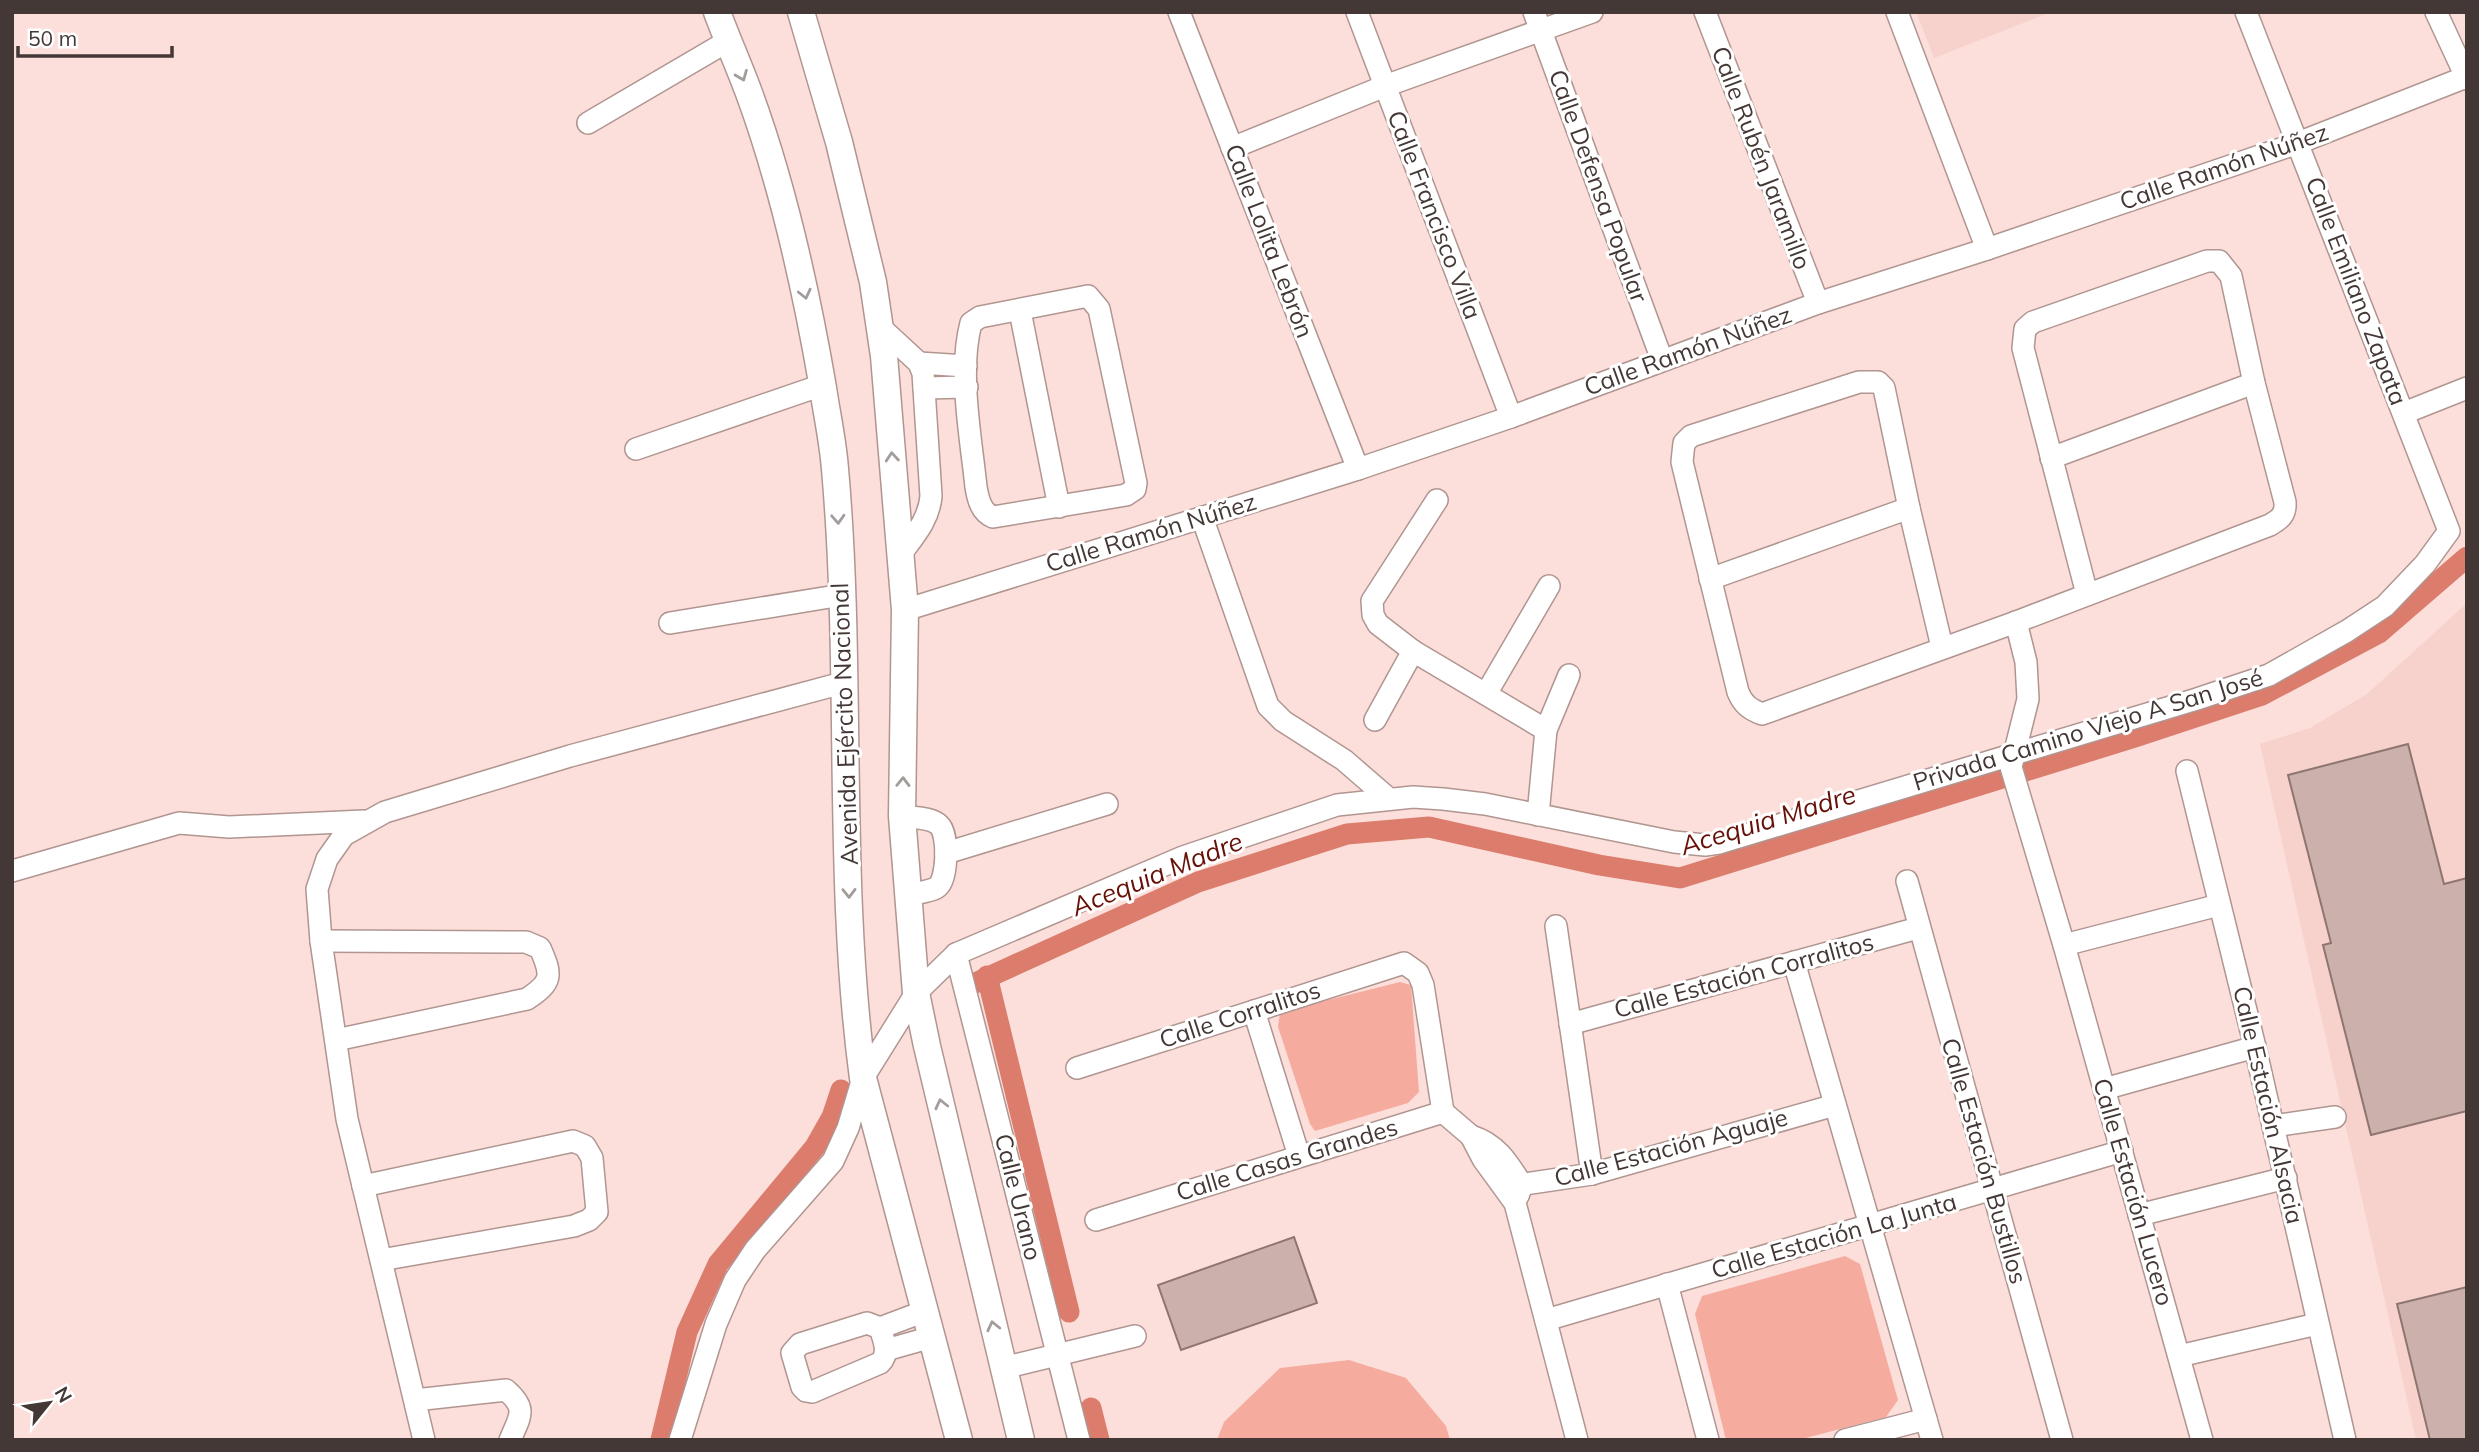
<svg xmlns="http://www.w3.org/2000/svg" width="2479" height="1452" viewBox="0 0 2479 1452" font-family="Mulish,sans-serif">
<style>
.built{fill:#f7d2cc}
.green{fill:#f5ac9f}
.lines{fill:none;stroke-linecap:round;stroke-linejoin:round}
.canal{stroke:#dc7c6d;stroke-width:21}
.building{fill:#cbb0ab;stroke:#8e7570;stroke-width:2}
.minor-casing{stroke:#b09591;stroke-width:24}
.major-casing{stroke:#b09591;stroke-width:29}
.minor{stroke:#fff;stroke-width:21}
.major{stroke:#fff;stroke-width:26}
.oneway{stroke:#a29c9a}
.labels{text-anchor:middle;stroke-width:6;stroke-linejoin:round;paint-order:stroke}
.street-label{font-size:24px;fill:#443836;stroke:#fff}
.water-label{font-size:26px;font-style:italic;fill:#671008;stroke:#fff}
</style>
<rect width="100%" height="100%" fill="#fcdfda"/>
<g class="built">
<polygon points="1916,12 2051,12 1934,58"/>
<polygon points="2467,603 2467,1440 2416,1440 2260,744 2310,728 2367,694"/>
</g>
<g class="green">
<polygon points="1400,982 1411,985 1419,1092 1408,1103 1315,1131 1310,1124 1278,1027 1280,1012"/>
<polygon points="1845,1256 1860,1264 1898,1400 1886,1417 1798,1440 1726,1440 1695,1314 1702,1296"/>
<polygon points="1349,1360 1406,1378 1446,1426 1450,1440 1217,1440 1224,1422 1280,1368"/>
</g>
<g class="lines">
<g class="canal">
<polyline points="987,976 1069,1312"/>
<polyline points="973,984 1198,882 1347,834 1429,827 1599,865 1680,878 2135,737 2262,695 2379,633 2467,557"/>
<polyline points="1091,1408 1099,1440"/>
<polyline points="661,1440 687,1332 718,1264 815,1147 832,1117 841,1090"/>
</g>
</g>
<g class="building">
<polygon points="2408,744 2444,884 2467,878 2467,1111 2371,1135 2323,945 2331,943 2288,775"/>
<polygon points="1294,1237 1317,1303 1181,1350 1158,1285"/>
<polygon points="2467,1287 2467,1440 2430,1440 2397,1304"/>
</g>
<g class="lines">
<defs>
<g id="minor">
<polyline points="1179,12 1358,469"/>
<polyline points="1357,12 1511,417"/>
<polyline points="1534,12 1662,360"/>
<polyline points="1705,12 1818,303"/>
<polyline points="1897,12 1987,249"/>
<polyline points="2436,12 2467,79"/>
<polyline points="588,123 728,41"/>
<polyline points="1232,148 1385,86 1592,12"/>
<path d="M1088,296l11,13 37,174 -1,6 -9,6 -133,22c-12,-5 -15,-18 -17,-30 -5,-49 -18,-115 -5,-164l9,-6z"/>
<polyline points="1020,311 1059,507"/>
<path d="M880,327l39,36 4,10 8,123c-2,24 -17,40 -31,59"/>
<polyline points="919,363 966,366"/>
<polyline points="924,388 967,387"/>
<polyline points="2404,413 2467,388"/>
<polyline points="636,449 822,385"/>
<polyline points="2051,458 2254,383"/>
<polyline points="1437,500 1372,601 1373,615 1378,624 1413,651 1546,730 1538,815"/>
<polyline points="1202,517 1268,706 1283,721 1344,760 1389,799"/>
<polyline points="1710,579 1909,508"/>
<polyline points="905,610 1358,469 1511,417 1818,303 1987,249 2298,143 2466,77"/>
<polyline points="2016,622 2026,662 2028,699 2011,767 2064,945 2202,1440"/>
<polyline points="670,623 842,595"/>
<path d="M1942,647l-33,-139 -25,-120 -6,-6h-19l-168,54 -7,7 -2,19 56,230c5,12 11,17 24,22l254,-92 254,-97c10,-6 16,-10 15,-23l-31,-119 -23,-107 -12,-15h-12l-174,61 -8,7 -2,19 64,246"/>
<polyline points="1486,694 1549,586"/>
<polyline points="1375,720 1413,651"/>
<polyline points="1546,730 1569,675"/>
<polyline points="2187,771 2255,1047 2345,1440"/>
<path d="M902,816c11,2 29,1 37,9 10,9 9,57 -3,63 -8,4 -20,5 -28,7"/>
<polyline points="946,853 1107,804"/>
<polyline points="12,871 179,823 229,827 364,821"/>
<polyline points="1907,881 2062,1440"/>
<polyline points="1556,926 1592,1174"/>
<path d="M321,941l205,1 14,6c12,27 13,34 -13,51l-191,41"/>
<polyline points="2064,945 2219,905"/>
<polyline points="956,954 1079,1440"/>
<polyline points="1794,962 1932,1440"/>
<polyline points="1254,1011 1299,1156"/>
<polyline points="1570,1024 1918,928"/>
<polyline points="1077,1068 1404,963 1418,973 1423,985 1443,1112"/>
<polyline points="2104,1089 2255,1047"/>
<polyline points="1443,1112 1471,1136 1483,1159 1515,1203 1577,1440"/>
<polyline points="2273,1126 2335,1117"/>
<path d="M1471,1136c26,8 37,27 51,49l-4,11"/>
<polyline points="363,1186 573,1141 585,1146 592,1158 597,1212 589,1220 574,1226 381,1260"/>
<polyline points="1505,1187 1592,1174 1835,1105"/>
<polyline points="2139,1215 2286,1178"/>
<polyline points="1096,1220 1443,1112"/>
<polyline points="1667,1284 1708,1440"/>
<polyline points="1546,1320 2122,1151"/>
<path d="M880,1328c4,13 10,25 0,35l-68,29 -6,-1 -4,-4 -10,-34 8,-9 67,-21 13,5 45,-17"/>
<polyline points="886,1350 932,1337"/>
<polyline points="2179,1356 2317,1324"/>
<polyline points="1003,1368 1135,1336"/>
<path d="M415,1400l91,-10c22,19 14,26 4,50"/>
<polyline points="424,1440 347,1119 321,941 317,889 327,859 344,835 385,812 570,756 846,682"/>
<polyline points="680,1440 716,1324 735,1280 755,1250 833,1161 848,1128 863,1078 916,993 956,954 1183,857 1337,805 1413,797 1443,799 1485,804 1674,842 1705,845 1719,843 2197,699 2269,675 2347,631 2385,606 2425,564 2449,531 2246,12"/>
<polyline points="1845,1440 1926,1419"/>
</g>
<g id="major">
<path d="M717,12c10,27 22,54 32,81 35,95 57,196 74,295 4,27 10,54 12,81 18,202 1,408 28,609l96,362"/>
<polyline points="801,12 839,142 873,282 884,356 905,610 902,816 916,993 927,1046 1021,1440"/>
</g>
</defs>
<use href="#minor" class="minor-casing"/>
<use href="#major" class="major-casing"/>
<use href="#minor" class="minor"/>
<use href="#major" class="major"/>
</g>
<defs><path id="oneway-chevron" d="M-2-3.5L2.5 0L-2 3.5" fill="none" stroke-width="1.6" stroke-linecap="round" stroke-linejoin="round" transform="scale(1.75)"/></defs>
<g class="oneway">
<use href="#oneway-chevron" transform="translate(742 76) rotate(68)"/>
<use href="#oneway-chevron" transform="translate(805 294) rotate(77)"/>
<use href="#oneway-chevron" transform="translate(892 457) rotate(-95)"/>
<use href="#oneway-chevron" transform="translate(838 519) rotate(87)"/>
<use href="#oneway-chevron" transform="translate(903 782) rotate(-89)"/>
<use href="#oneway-chevron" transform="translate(849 893) rotate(89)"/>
<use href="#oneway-chevron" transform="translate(941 1104) rotate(-103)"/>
<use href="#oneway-chevron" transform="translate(993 1326) rotate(-103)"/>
</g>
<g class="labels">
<g class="street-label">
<text transform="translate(1761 158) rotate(69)" y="8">Calle Rubén Jaramillo</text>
<text transform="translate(2224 167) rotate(-19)" y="8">Calle Ramón Núñez</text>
<text transform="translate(1598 186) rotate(70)" y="8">Calle Defensa Popular</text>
<text transform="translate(1434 215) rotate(69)" y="8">Calle Francisco Villa</text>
<text transform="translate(1269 241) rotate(69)" y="8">Calle Lolita Lebrón</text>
<text transform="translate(2356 291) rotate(69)" y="8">Calle Emiliano Zapata</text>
<text transform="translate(1688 351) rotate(-20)" y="8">Calle Ramón Núñez</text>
<text transform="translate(1151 533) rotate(-17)" y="8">Calle Ramón Núñez</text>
<text transform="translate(845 724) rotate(-92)" y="8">Avenida Ejército Nacional</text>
<text transform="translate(2088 730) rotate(-17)" y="8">Privada Camino Viejo A San José</text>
<text transform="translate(1744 976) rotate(-15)" y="8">Calle Estación Corralitos</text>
<text transform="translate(1240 1015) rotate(-18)" y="8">Calle Corralitos</text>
<text transform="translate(2268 1105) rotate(77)" y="8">Calle Estación Alsacia</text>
<text transform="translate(1671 1148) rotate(-15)" y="8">Calle Estación Aguaje</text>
<text transform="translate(1287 1160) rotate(-17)" y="8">Calle Casas Grandes</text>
<text transform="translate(1984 1161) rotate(74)" y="8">Calle Estación Bustillos</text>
<text transform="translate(2133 1192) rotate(74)" y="8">Calle Estación Lucero</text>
<text transform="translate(1018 1197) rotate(76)" y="8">Calle Urano</text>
<text transform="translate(1834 1236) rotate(-16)" y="8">Calle Estación La Junta</text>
</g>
<g class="water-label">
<text transform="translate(1768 820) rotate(-17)" y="9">Acequia Madre</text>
<text transform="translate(1157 874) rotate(-22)" y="9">Acequia Madre</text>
</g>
</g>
<rect width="2479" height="1452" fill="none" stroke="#443836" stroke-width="28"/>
<g transform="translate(49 1403) rotate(60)" stroke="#ffffff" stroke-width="5" paint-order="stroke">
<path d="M0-5L12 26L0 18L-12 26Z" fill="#443836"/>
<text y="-10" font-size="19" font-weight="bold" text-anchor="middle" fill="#443836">N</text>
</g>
<path d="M18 46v10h154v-10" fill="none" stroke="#443836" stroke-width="3.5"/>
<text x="28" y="46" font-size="21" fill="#443836" stroke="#ffffff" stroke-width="5" paint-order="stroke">50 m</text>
</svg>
